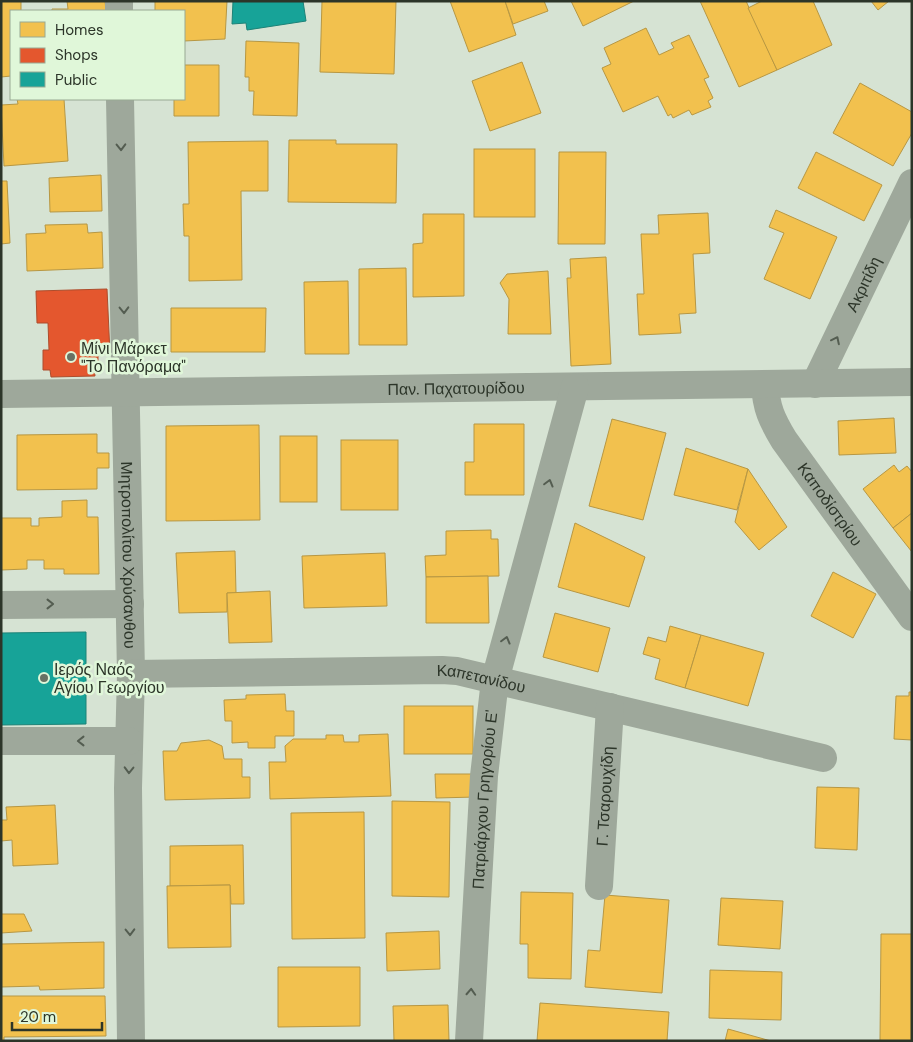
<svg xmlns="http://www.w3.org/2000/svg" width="913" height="1042" viewBox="0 0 913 1042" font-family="'DM Sans',sans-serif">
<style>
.homes{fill:#f2c14e;stroke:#b79743}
.shops{fill:#e4572e;stroke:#ad4d2c}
.public{fill:#17a398;stroke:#1d8277}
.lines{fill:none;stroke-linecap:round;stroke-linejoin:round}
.minor{stroke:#9ea89b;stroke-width:28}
.oneway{stroke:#545d51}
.poi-dot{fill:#687264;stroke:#e0f7d9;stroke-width:2}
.labels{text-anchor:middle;stroke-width:5;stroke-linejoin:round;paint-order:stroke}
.street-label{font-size:16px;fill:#2c3529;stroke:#e0f7d9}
.poi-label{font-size:16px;fill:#2c3529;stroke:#e0f7d9;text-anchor:start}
</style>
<rect width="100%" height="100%" fill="#d6e3d3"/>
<g class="homes">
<polygon points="1,1 21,1 21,11 11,11 11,76 1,77"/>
<polygon points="67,1 105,1 106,11 52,11 52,9 68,9"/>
<polygon points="155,1 227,1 225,39 184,41 184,11 155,11"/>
<polygon points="322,1 396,1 394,74 320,72"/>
<polygon points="450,1 505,1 516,35 469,52"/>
<polygon points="505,1 544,1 548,11 513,24"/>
<polygon points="571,1 634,1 583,26"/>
<polygon points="700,1 746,1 777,70 739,87"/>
<polygon points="762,1 813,1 832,45 777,70 748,8"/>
<polygon points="871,1 889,1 878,10"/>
<polygon points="646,28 659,55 674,48 671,43 689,35 709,77 704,79 713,98 708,101 711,107 692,115 689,110 673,118 671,114 668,116 658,96 623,112 602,68 611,64 604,48"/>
<polygon points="246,41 299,43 297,116 253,115 254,91 249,91 249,77 245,77"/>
<polygon points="522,62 541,113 490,131 472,81"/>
<polygon points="184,65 219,65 219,116 174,116 174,99 184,99"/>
<polygon points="860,83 912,112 912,133 893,166 833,133"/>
<polygon points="17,99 64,99 68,161 4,166 1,105 18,104"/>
<polygon points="289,140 336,140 336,144 397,144 396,203 288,202"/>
<polygon points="268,141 268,191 241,191 242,280 189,281 189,236 184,236 183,204 189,204 188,142"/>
<rect x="474" y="149" width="61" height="68"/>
<polygon points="559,152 606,152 605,244 558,244"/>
<polygon points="816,152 882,185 864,221 798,188"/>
<polygon points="101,175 102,211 50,212 49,178"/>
<polygon points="1,181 7,181 10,243 1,244"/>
<polygon points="776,210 837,237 810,299 764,279 784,233 769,227"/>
<polygon points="708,213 710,253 693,254 696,313 679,314 681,333 639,335 637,294 644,294 641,234 659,234 658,215"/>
<polygon points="423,214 464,214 464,296 413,297 413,244 423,243"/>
<polygon points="87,224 88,233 102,232 103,268 27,271 26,234 46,233 45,225"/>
<polygon points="606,257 611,364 571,366 567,278 571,278 570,259"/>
<polygon points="406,268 407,345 359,345 359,269"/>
<polygon points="548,271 551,334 508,334 509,299 500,283 507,274"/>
<polygon points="348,281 349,354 305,354 304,282"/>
<polygon points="171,308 266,308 265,352 171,352"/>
<polygon points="894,418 896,453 839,455 838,421"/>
<polygon points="612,419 666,433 643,520 589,506"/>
<polygon points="474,424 524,424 524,495 465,495 465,462 474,462"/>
<polygon points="259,425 260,520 166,521 166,426"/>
<polygon points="97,434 97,453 109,453 109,468 97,468 97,489 17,490 17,435"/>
<rect x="280" y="436" width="37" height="66"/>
<rect x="341" y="440" width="57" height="70"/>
<polygon points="686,448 748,469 737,510 674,495"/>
<polygon points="894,465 899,472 907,466 912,472 912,513 893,528 863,489"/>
<polygon points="748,469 787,527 759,550 735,522"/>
<polygon points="87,500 87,517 98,517 99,574 64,574 64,569 44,569 44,560 27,560 27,569 1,570 1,518 31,518 31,526 39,526 39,518 62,517 62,501"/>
<polygon points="912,513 912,552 893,528"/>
<polygon points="575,523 645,557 629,607 558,587"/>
<polygon points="491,530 491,539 498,539 499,576 426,577 425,556 446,555 446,531"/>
<polygon points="235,551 236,593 227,593 227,612 179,613 176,553"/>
<polygon points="385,553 387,606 304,608 302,556"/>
<polygon points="833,572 876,594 853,638 811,616"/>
<polygon points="488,576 489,623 426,623 426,577"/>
<polygon points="270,591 272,642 229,643 227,593"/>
<polygon points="555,613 610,628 598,672 543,657"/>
<polygon points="670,626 701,635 685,688 655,679 660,659 643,654 648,637 666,642"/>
<polygon points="701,635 764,653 748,706 685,688"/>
<polygon points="909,692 912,692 912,740 894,739 896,696 909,696"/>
<polygon points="285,694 286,711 294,711 294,736 275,736 275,748 248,748 248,742 232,743 232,721 225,721 224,700 246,699 246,695"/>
<rect x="404" y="706" width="69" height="48"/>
<polygon points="388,734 391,796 270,799 269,762 286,762 285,746 293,739 326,739 326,735 343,735 344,742 359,742 359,735"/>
<polygon points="209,740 222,746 224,759 242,759 242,777 250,777 250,798 165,800 163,751 177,751 181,743"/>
<polygon points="435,774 475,774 476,797 436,798"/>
<polygon points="817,787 859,788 857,850 815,848"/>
<polygon points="392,801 450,802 449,897 392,896"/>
<polygon points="55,805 58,864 13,866 12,840 1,841 1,820 7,820 6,807"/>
<polygon points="364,812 365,938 292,939 291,813"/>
<polygon points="243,845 244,904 231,904 230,885 170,886 170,846"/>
<polygon points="230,885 231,947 168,948 167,886"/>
<polygon points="521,892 573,893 571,979 528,978 528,944 520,944"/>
<polygon points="605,895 669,900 662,993 585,987 588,950 600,951"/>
<polygon points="721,898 783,901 780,949 718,945"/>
<polygon points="1,914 24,914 32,931 1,933"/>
<polygon points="439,931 440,969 387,971 386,933"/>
<polygon points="881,934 912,934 912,1041 880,1041"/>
<polygon points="104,942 104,988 40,990 39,986 1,987 1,944"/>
<polygon points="278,967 360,967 360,1026 278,1027"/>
<polygon points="710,970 782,972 781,1020 709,1018"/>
<polygon points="1,996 105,996 106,1036 4,1037 4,1041 1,1041"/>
<polygon points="540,1003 669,1012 667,1041 537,1041"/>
<polygon points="448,1005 449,1041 394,1041 393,1006"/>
<polygon points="728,1029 771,1041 725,1041"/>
</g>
<polygon class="shops" points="107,289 110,354 98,355 98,368 94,368 95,376 51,377 50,370 43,370 43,350 49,350 48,323 37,323 36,291"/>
<g class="public">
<polygon points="233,1 303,1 306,21 247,30 246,23 232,24"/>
<polygon points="86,632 86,724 1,725 1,633"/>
</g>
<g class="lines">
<g class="minor">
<polyline points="119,1 119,11"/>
<path id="s1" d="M120,99l11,575 -3,114 3,253"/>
<path id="s2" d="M765,384c1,24 7,36 19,56l128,177"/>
<path id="s3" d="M815,384l97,-201"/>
<path id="s4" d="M1,394l911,-12"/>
<polyline points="1,605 130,604"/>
<path id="s5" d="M131,674l311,-4 15,1 366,87"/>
<polyline points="1,741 129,741"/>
<path id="s6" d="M599,886l11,-179"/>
<path id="s7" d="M469,1041l15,-265 11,-96 80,-293"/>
</g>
</g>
<defs><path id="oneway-chevron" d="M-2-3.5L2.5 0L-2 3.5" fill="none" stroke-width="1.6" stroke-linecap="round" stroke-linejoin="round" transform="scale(1.25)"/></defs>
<g class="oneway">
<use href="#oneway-chevron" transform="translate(121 147) rotate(89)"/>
<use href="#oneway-chevron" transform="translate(124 310) rotate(89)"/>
<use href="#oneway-chevron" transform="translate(836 340) rotate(-64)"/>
<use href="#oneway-chevron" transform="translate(549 483) rotate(-75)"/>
<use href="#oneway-chevron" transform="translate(50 604)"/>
<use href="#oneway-chevron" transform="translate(506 640) rotate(-75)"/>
<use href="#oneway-chevron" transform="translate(81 741) rotate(180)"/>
<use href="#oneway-chevron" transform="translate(129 770) rotate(91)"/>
<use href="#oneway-chevron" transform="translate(130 932) rotate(89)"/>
<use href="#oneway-chevron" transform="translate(471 992) rotate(-87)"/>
</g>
<g class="poi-dot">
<circle cx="71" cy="357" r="5"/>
<circle cx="44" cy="678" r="5"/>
</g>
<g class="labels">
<g class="street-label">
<text dy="6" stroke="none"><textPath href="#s3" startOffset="111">Ακριτίδη</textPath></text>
<text dy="6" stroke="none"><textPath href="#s4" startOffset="455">Παν. Παχατουρίδου</textPath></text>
<text dy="6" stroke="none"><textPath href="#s2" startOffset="139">Καποδίστρίου</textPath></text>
<text dy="6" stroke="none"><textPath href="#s1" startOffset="456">Μητροπολίτου Χρύσανθου</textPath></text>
<text dy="6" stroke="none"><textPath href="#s5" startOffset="351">Καπετανίδου</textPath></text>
<text dy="6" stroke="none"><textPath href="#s6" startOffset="90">Γ. Τσαρουχίδη</textPath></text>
<text dy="6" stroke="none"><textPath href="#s7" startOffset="242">Πατριάρχου Γρηγορίου Ε'</textPath></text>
</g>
<g class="poi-label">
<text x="81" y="354">Μίνι Μάρκετ<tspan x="81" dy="18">"Το Πανόραμα"</tspan></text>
<text x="54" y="675">Ιερός Ναός<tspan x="54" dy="18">Αγίου Γεωργίου</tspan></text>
</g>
</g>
<rect width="913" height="1042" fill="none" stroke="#2c3529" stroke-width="5"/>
<rect x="10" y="10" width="175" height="90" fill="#e0f7d9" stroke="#98a993"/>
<rect x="20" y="22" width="25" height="15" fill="#f2c14e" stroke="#98a993"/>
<text x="55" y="35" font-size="15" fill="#2c3529">Homes</text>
<rect x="20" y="48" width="25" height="15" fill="#e4572e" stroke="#98a993"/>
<text x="55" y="60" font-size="15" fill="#2c3529">Shops</text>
<rect x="20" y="72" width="25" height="15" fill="#17a398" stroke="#98a993"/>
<text x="55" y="85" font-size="15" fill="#2c3529">Public</text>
<path d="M12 1022v8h90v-8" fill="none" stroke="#2c3529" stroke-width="2.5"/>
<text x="20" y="1022" font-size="15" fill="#2c3529" stroke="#e0f7d9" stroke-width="4" paint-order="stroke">20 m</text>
</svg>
